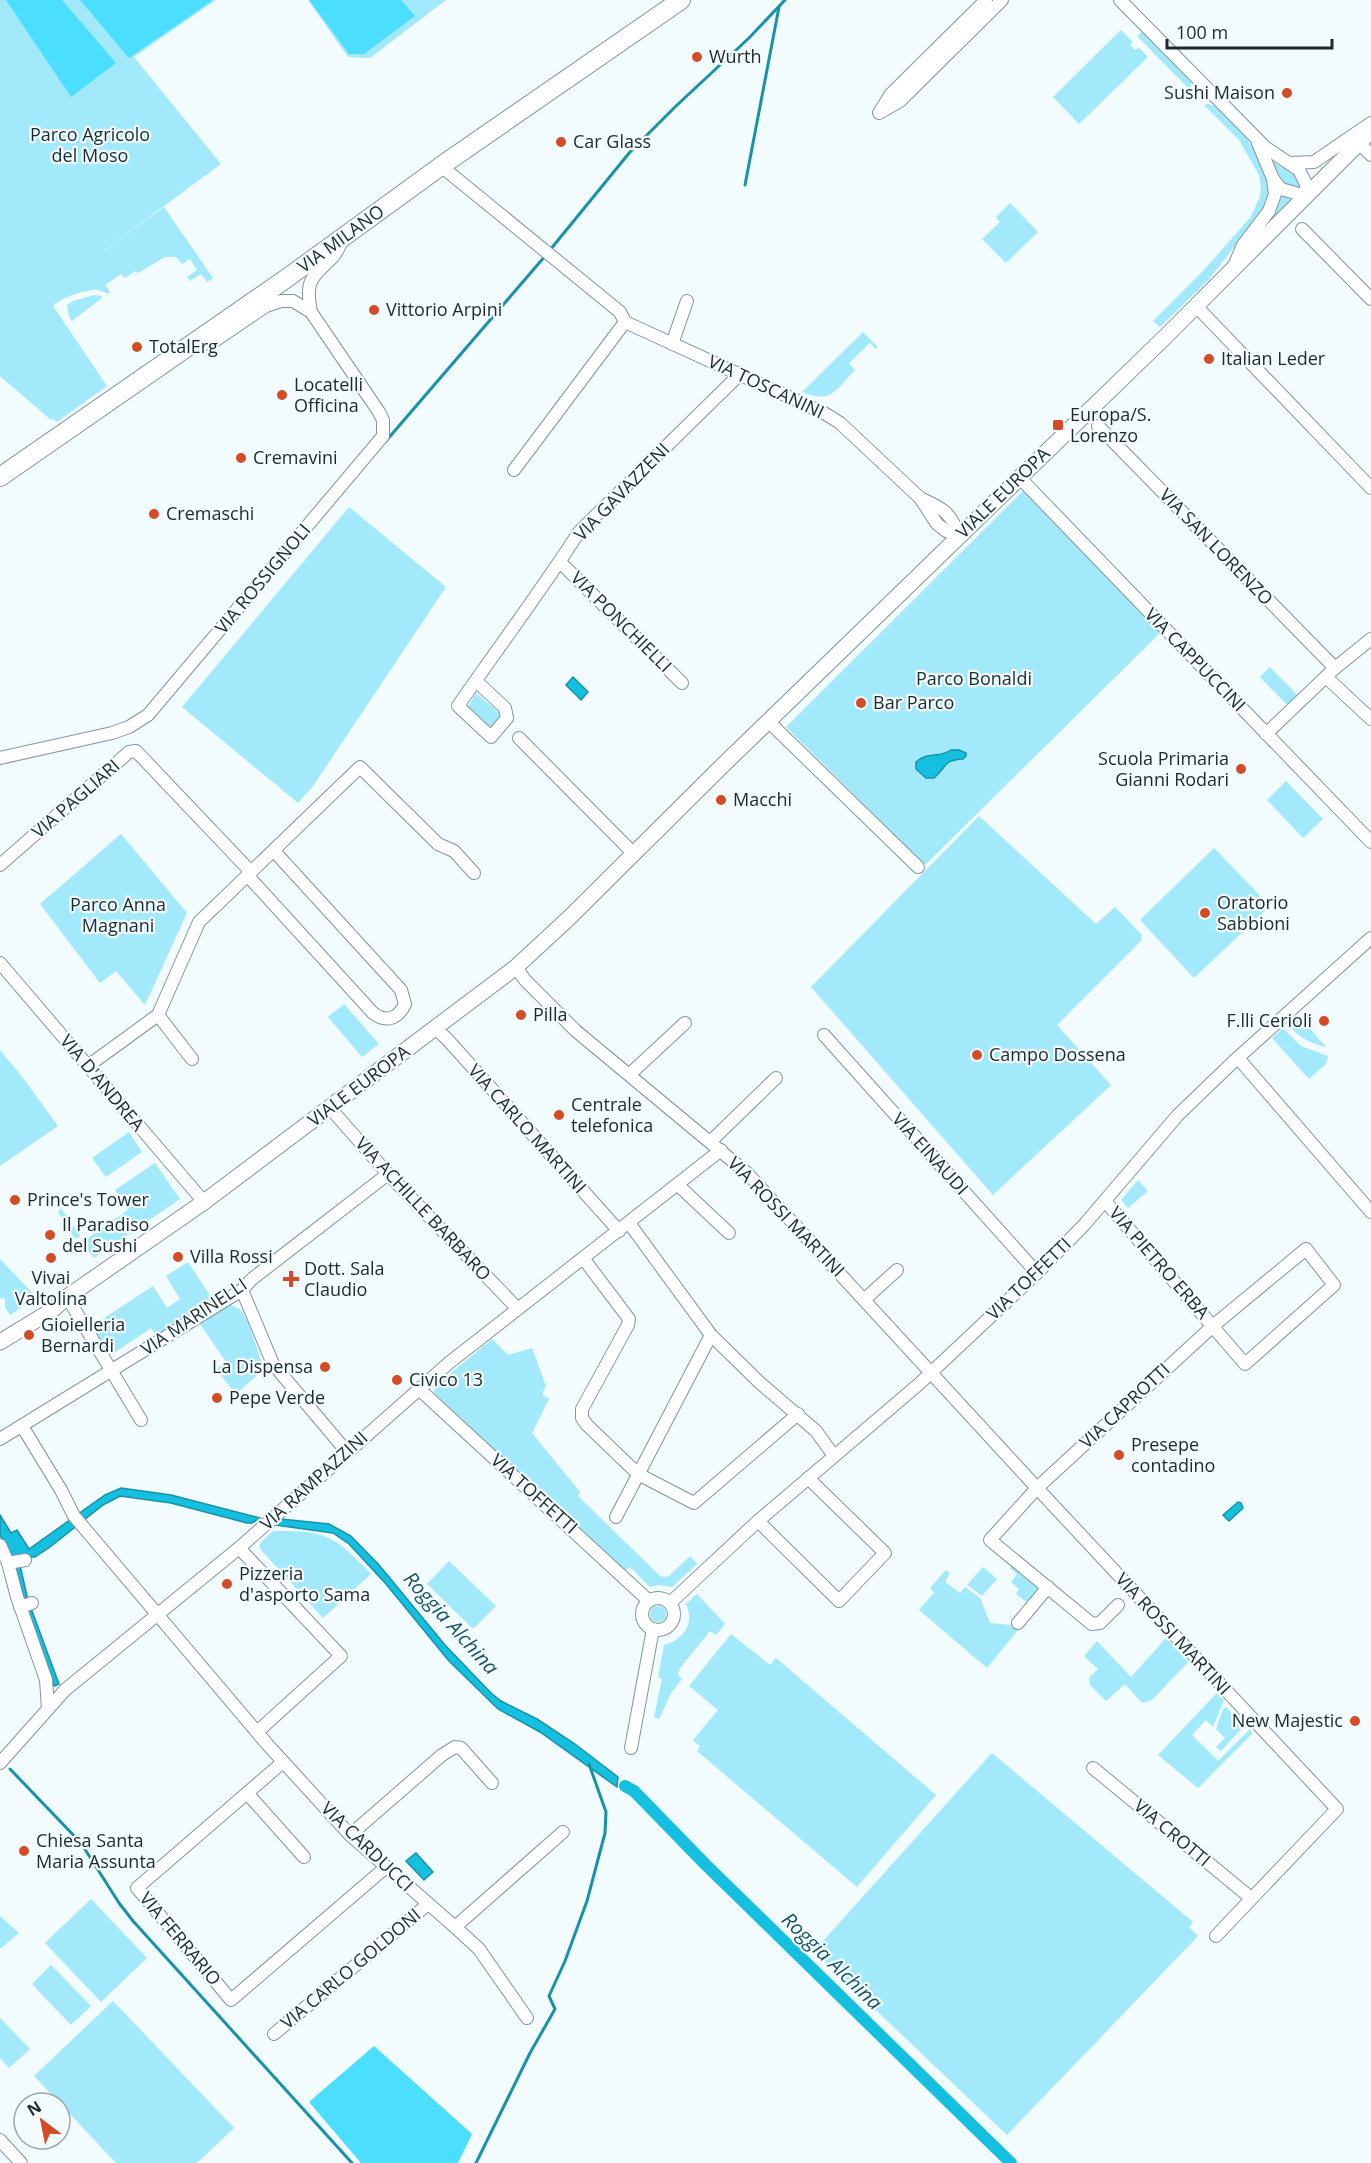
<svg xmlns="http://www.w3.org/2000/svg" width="1371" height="2163" viewBox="0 0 1371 2163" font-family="'Open Sans',sans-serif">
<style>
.green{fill:#a2e9fc}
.forest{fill:#4bdefe}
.water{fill:#15bfdf;stroke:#1892a9;stroke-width:1.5}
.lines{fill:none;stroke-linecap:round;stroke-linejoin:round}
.stream{stroke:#1892a9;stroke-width:3}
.canal{stroke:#15bfdf;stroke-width:12}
.minor-casing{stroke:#81969b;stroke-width:14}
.tertiary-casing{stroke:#81969b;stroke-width:17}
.secondary-casing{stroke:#81969b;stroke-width:20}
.minor{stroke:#fff;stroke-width:12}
.tertiary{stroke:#fff;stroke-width:15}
.secondary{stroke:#fff;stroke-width:18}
.poi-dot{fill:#d54b25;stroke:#f2fbfe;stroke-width:2}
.labels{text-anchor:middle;stroke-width:4.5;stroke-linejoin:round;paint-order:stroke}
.poi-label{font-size:18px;fill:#1f282a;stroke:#f2fbfe;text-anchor:start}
.park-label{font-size:18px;fill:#162d33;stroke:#f2fbfe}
.street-label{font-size:18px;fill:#1f282a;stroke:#f2fbfe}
.water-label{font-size:20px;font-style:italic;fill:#155260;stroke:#f2fbfe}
</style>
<rect width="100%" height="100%" fill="#f2fbfe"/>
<g class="green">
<path d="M0,0h216l-82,57 87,107 -126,93 69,-50 49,71 -6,4 -6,-8 -11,7 -3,-4 10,-7 -7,-11 -8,5 -6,-7h-11l-27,16 -3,-2 -10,7 -4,-4 -16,11 5,7 -2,2c-5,-2 -9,-5 -14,-4 -12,1 -34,8 -41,16l54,80 -50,36 -4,-3 -2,1 -51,-44z"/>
<polygon points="308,0 446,0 370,58 348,57"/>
<polygon points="1121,30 1133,42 1130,45 1135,50 1139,48 1148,57 1079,124 1053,97"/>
<polygon points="1142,32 1191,82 1191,91 1137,36"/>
<polygon points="1208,104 1215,106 1245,136 1261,160 1271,185 1266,207 1209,279 1160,327 1153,321 1203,271 1250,218 1260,197 1261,188 1259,175 1239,140 1204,105"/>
<polygon points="1272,161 1295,174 1300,184 1298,188 1284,186"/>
<polygon points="1279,194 1294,197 1261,229"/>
<polygon points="1010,203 1038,232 1006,263 982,239 1000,222 996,217"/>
<polygon points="94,295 102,296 102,298 72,321 69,317 67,305 73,301"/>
<path d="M863,332l15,15 -2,2 -6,-6 -21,20 6,7c-20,20 -23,34 -53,22z"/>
<polygon points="1025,489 1161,632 925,865 786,727"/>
<polygon points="349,507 446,587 313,786 298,803 182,707"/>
<polygon points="1270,667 1299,697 1289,707 1260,677"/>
<polygon points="476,693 502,715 492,728 468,707"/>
<polygon points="1286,781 1323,819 1303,838 1267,800"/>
<polygon points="979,816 1096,924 1115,907 1142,935 1141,941 1057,1025 1111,1085 993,1195 811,987"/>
<polygon points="121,834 187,913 145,1005 116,971 100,983 40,904"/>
<polygon points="1214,848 1270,906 1194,978 1140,920"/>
<polygon points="344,1004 379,1044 362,1057 328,1017"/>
<path d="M1298,1015l28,32c-17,-4 -26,-9 -38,-23z"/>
<polygon points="1283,1028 1301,1046 1328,1056 1326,1064 1309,1079 1272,1038"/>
<polygon points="0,1050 23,1078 58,1126 0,1166"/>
<polygon points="129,1132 142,1152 106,1177 92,1158"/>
<polygon points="155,1163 180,1199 94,1258 82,1242 128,1210 115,1190"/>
<polygon points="1138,1180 1148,1191 1128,1208 1121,1200"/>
<polygon points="61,1208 80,1236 78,1238 74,1238 58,1212"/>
<polygon points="0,1259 36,1297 10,1315 5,1307 5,1299 0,1298"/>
<polygon points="188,1262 211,1297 209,1302 156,1336 151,1328 111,1355 92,1326 153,1286 167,1308 180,1299 166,1276"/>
<polygon points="231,1305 240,1309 248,1322 264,1369 236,1394 216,1369 226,1362 200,1324 224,1307"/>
<polygon points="492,1339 508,1355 532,1348 546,1386 542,1394 549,1399 532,1433 580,1492 578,1496 659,1575 663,1577 669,1576 690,1556 697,1564 672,1587 659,1585 650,1587 630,1567 625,1571 434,1393 436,1385"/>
<path d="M273,1531c53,-1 62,5 98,43l-48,44 -62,-68 -2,-4 3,-5z"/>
<polygon points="449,1561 496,1606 473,1629 427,1584"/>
<polygon points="1013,1565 1041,1587 1029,1604 1016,1594 1019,1589 1011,1582 1017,1574 1010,1568"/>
<polygon points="983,1567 997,1579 982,1596 967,1585"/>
<polygon points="946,1570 950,1573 945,1582 960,1593 965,1587 980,1598 990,1623 1011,1625 1018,1630 987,1668 919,1610 934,1593 930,1588"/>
<path d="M697,1594l28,30 -9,11 -6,-4 -30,37 -2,7 4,4 -11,14 -12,26 -5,-2 8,-38 -4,-2 6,-32c20,-5 31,-22 22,-41z"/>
<circle cx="658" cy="1614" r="8"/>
<polygon points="731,1634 770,1665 776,1658 936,1795 857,1887 697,1751 700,1746 693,1740 718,1710 689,1686"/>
<polygon points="1166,1638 1188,1662 1152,1700 1142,1703 1125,1684 1106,1701 1090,1685 1089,1678 1098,1669 1084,1656 1097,1641 1131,1677"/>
<polygon points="1217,1693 1224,1700 1213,1727 1206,1720 1192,1735 1218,1761 1250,1729 1252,1734 1198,1788 1158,1755"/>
<polygon points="1226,1707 1244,1726 1221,1751 1216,1747 1225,1738 1216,1729 1223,1709"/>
<polygon points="992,1753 1193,1922 1189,1927 1198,1936 1007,2135 814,1951"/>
<polygon points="91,1899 147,1958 101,2002 45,1943"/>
<polygon points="0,1916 19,1933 0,1949"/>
<polygon points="51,1965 91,2006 71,2025 32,1984"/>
<polygon points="113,2001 234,2128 197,2163 116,2163 34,2076"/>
<polygon points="0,2018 30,2049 9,2068 0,2058"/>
</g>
<g class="forest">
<polygon points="6,0 62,0 116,63 71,97"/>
<polygon points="80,0 213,0 129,58"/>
<polygon points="309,0 401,0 415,16 364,54 349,54"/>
<polygon points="374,2046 472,2134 458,2163 361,2163 309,2102"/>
</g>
<g class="water">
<polygon points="573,677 588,692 581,700 566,685"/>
<path d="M951,750h8l7,3v3l-3,3c-20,1 -16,8 -29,19h-8l-10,-9v-7c10,-10 24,-4 35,-12z"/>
<polygon points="121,1488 171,1495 260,1518 252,1523 247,1523 171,1503 120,1496 103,1505 50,1547 35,1557 18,1557 28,1600 59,1684 54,1686 26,1609 14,1560 0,1535 0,1515 11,1533 17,1530 29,1549 105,1495"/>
<polygon points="1238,1502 1241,1503 1243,1508 1229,1521 1223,1515"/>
<polygon points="281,1519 329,1524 351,1536 379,1565 445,1645 491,1693 501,1701 537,1719 575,1744 618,1777 617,1787 540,1732 498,1709 449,1661 386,1584 349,1544 333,1533 275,1525"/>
<polygon points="416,1853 433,1872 424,1880 406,1861"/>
</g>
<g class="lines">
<g class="stream">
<polyline points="745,185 779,7"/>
<polyline points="550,250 630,152 676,106 749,38 785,0"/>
<polyline points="386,441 546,255"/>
<polyline points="10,1769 81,1843 119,1903 133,1921 352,2163"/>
<polyline points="476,2163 530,2053 555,2009 549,1996 565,1961 587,1901 605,1833 606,1812 589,1764"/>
</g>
<polyline class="canal" points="625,1786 634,1791 705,1864 1011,2163"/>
<defs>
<g id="minor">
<polyline points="986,0 891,94 879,113 900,101 1002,0"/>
<polyline points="1120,0 1265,147 1299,170 1306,184 1306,196 1281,189 1273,179"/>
<polyline points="1359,143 1371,155"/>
<polyline points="1289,163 1314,162 1371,123"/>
<polyline points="441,166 620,312 625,322 824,413 840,423 920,498 937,524 946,531 959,536"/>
<polyline points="1302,229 1371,299"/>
<polyline points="1234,266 1243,245 1269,211 1275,194 1273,179 1258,143"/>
<polyline points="1196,306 1371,488"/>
<polyline points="672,344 687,301"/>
<polyline points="195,345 213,342 266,306 281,301 293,301 311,312"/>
<polyline points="1098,426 1335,668"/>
<polyline points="514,470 625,322"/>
<polyline points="1020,478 1371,842"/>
<path d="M920,498c22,10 31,14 39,38"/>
<polyline points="560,562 682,683"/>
<polyline points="1326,677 1371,719"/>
<path d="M476,681l29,27 2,10 -16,19 -33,-31c40,-58 83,-115 121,-174l161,-158"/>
<polyline points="768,721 918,867"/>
<polyline points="1266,734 1335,668 1371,639"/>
<polyline points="519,738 634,854"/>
<path d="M0,758l112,-25 17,-6 19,-12 235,-279v-16l-4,-8 -68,-100c-6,-32 0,-34 21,-54 4,-4 7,-11 10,-17"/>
<polyline points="0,865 129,752 136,751 251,872"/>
<path d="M248,876l125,137c13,10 25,6 32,-9l-4,-14 -127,-139"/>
<polyline points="0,963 204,1202"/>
<polyline points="516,967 525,980 576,1031 747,1173 1037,1488 1337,1809 1216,1936"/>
<polyline points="158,1015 192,1059"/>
<polyline points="435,1028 447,1039 619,1231"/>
<polyline points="824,1035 1037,1273"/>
<polyline points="1238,1058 1371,1212"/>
<polyline points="88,1066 158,1015 199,922 360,767 438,844 454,851 474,873"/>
<polyline points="630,1074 685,1023"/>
<polyline points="330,1108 388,1174 517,1308"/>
<polyline points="710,1142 776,1078"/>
<polyline points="678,1185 729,1233"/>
<polyline points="1105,1201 1245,1364 1334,1285 1306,1249 1214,1325 1037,1488 990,1540 1092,1624 1100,1623 1118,1605"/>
<polyline points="629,1223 711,1335 759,1382 816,1431 834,1456"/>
<polyline points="583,1258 629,1319 628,1325 582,1409 582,1418 587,1425 638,1474 694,1503 798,1414"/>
<polyline points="242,1290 273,1364 347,1452"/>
<polyline points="67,1297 141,1420"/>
<polyline points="865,1299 897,1270"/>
<polyline points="419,1389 649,1601"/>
<polyline points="22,1426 61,1490 74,1516 267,1744 350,1835 455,1927 563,1832"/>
<polyline points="0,1439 242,1290 252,1279 388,1174"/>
<polyline points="616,1517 711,1335"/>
<polyline points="758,1521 839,1601 885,1553 808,1478"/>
<polyline points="0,1545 8,1563 17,1597 46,1680 48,1708"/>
<polyline points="239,1548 341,1656 257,1732"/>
<polyline points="8,1563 25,1560"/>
<circle cx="658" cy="1614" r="16"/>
<polyline points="670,1603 758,1521 919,1384 1037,1273 1084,1225 1178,1115 1232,1063 1371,938"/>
<polyline points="20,1607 32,1603"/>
<polyline points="1018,1623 1048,1587"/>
<polyline points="631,1748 653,1629"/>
<polyline points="283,1762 137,1888 231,2000 385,1868"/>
<polyline points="0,1763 65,1690 239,1548 450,1362 721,1150"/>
<polyline points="1093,1768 1251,1898"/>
<polyline points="247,1793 304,1857"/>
<polyline points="350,1835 442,1755 455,1747 461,1748 492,1783"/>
<polyline points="455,1927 479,1949 527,2018"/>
<polyline points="274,2034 428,1904"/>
<polyline points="0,2140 21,2163"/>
</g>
<polyline id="tertiary" points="0,1342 51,1311 67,1297 204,1202 516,967 570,917 720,768 1164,338 1371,131"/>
<polyline id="secondary" points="0,477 287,278 441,166 681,0"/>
</defs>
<use href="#minor" class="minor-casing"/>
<use href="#tertiary" class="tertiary-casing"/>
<use href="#secondary" class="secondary-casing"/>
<use href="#minor" class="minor"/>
<use href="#tertiary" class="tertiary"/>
<use href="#secondary" class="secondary"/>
</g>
<g class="poi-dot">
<circle cx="697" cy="57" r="6"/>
<circle cx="1287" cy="93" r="6"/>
<circle cx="561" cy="142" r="6"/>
<circle cx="374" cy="310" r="6"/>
<circle cx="137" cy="347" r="6"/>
<circle cx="1209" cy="359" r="6"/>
<circle cx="282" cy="395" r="6"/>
<rect x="1052" y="419" width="12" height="12" rx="3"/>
<circle cx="241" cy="458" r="6"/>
<circle cx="154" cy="514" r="6"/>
<circle cx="861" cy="703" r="6"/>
<circle cx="1241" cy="769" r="6"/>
<circle cx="721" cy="800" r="6"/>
<circle cx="1205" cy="913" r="6"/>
<circle cx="521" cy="1015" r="6"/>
<circle cx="1324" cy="1021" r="6"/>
<circle cx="977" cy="1055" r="6"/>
<circle cx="559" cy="1115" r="6"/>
<circle cx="15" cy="1200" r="6"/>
<circle cx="50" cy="1235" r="6"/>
<circle cx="178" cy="1257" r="6"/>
<circle cx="51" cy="1258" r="6"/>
<path d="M288 1270h6v6h6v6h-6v6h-6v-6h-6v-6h6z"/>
<circle cx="29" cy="1335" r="6"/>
<circle cx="325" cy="1367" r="6"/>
<circle cx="397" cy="1380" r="6"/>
<circle cx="217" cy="1398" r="6"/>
<circle cx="1119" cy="1455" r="6"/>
<circle cx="227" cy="1584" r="6"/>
<circle cx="1355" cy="1721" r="6"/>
<circle cx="24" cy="1851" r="6"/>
</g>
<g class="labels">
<g class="poi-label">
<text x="709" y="63">Wurth</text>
<text x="1275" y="99" text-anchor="end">Sushi Maison</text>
<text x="573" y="148">Car Glass</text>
<text x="386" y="316">Vittorio Arpini</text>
<text x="149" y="353">TotalErg</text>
<text x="1221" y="365">Italian Leder</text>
<text x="294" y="391">Locatelli<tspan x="294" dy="21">Officina</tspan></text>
<text x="1070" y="421">Europa/S.<tspan x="1070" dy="21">Lorenzo</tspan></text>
<text x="253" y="464">Cremavini</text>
<text x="166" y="520">Cremaschi</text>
<text x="873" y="709">Bar Parco</text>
<text x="1229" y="765" text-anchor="end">Scuola Primaria<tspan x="1229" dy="21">Gianni Rodari</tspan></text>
<text x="733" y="806">Macchi</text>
<text x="1217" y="909">Oratorio<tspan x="1217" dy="21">Sabbioni</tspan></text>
<text x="533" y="1021">Pilla</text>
<text x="1312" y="1027" text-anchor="end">F.lli Cerioli</text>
<text x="989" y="1061">Campo Dossena</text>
<text x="571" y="1111">Centrale<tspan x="571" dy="21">telefonica</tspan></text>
<text x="27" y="1206">Prince's Tower</text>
<text x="62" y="1231">Il Paradiso<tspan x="62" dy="21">del Sushi</tspan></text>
<text x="190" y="1263">Villa Rossi</text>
<text x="304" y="1275">Dott. Sala<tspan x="304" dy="21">Claudio</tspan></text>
<text x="51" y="1284" text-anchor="middle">Vivai<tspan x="51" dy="21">Valtolina</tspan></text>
<text x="41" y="1331">Gioielleria<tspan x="41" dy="21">Bernardi</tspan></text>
<text x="313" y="1373" text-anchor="end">La Dispensa</text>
<text x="409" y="1386">Civico 13</text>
<text x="229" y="1404">Pepe Verde</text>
<text x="1131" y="1451">Presepe<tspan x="1131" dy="21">contadino</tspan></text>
<text x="239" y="1580">Pizzeria<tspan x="239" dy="21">d'asporto Sama</tspan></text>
<text x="1343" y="1727" text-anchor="end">New Majestic</text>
<text x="36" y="1847">Chiesa Santa<tspan x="36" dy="21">Maria Assunta</tspan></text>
</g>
<g class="park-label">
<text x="90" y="141">Parco Agricolo<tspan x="90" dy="21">del Moso</tspan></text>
<text x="974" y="685">Parco Bonaldi</text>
<text x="118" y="911">Parco Anna<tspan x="118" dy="21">Magnani</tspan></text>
</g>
<g class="street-label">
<text transform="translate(341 239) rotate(-36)" y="6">VIA MILANO</text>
<text transform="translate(766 387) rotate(25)" y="6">VIA TOSCANINI</text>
<text transform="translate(622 492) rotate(-46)" y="6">VIA GAVAZZENI</text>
<text transform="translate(1003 493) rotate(-44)" y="6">VIALE EUROPA</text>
<text transform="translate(1216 547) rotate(46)" y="6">VIA SAN LORENZO</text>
<text transform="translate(263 579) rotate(-50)" y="6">VIA ROSSIGNOLI</text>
<text transform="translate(621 622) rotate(45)" y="6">VIA PONCHIELLI</text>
<text transform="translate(1195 660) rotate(46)" y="6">VIA CAPPUCCINI</text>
<text transform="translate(76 799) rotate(-41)" y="6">VIA PAGLIARI</text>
<text transform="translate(102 1083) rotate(50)" y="6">VIA D'ANDREA</text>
<text transform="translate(359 1086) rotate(-37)" y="6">VIALE EUROPA</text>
<text transform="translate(527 1129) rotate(48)" y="6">VIA CARLO MARTINI</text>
<text transform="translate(930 1154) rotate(48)" y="6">VIA EINAUDI</text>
<text transform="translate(423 1209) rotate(47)" y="6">VIA ACHILLE BARBARO</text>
<text transform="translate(786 1217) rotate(46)" y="6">VIA ROSSI MARTINI</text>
<text transform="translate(1159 1263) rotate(49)" y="6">VIA PIETRO ERBA</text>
<text transform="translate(1029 1279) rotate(-44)" y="6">VIA TOFFETTI</text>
<text transform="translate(194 1317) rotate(-34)" y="6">VIA MARINELLI</text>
<text transform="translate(1125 1406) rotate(-43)" y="6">VIA CAPROTTI</text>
<text transform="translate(314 1481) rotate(-42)" y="6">VIA RAMPAZZINI</text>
<text transform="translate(534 1494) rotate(42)" y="6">VIA TOFFETTI</text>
<text transform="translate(1173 1634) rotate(47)" y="6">VIA ROSSI MARTINI</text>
<text transform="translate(1172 1833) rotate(40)" y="6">VIA CROTTI</text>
<text transform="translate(367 1847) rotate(44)" y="6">VIA CARDUCCI</text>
<text transform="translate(180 1939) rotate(50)" y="6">VIA FERRARIO</text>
<text transform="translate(351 1969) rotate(-40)" y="6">VIA CARLO GOLDONI</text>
</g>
<g class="water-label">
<text transform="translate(451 1623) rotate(48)" y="7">Roggia Alchina</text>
<text transform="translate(832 1961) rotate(44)" y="7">Roggia Alchina</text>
</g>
</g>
<g transform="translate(42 2121) rotate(328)"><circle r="28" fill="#f2fbfe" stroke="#9ea7a9" stroke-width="1.5"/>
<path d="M0-4.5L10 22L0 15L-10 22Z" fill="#d54b25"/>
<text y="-9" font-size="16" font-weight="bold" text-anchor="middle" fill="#1f282a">N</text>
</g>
<path d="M1167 39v9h165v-9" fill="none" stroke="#1f282a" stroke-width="3"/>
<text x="1176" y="39" font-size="18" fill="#1f282a" stroke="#f2fbfe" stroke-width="4.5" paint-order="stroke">100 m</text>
</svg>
